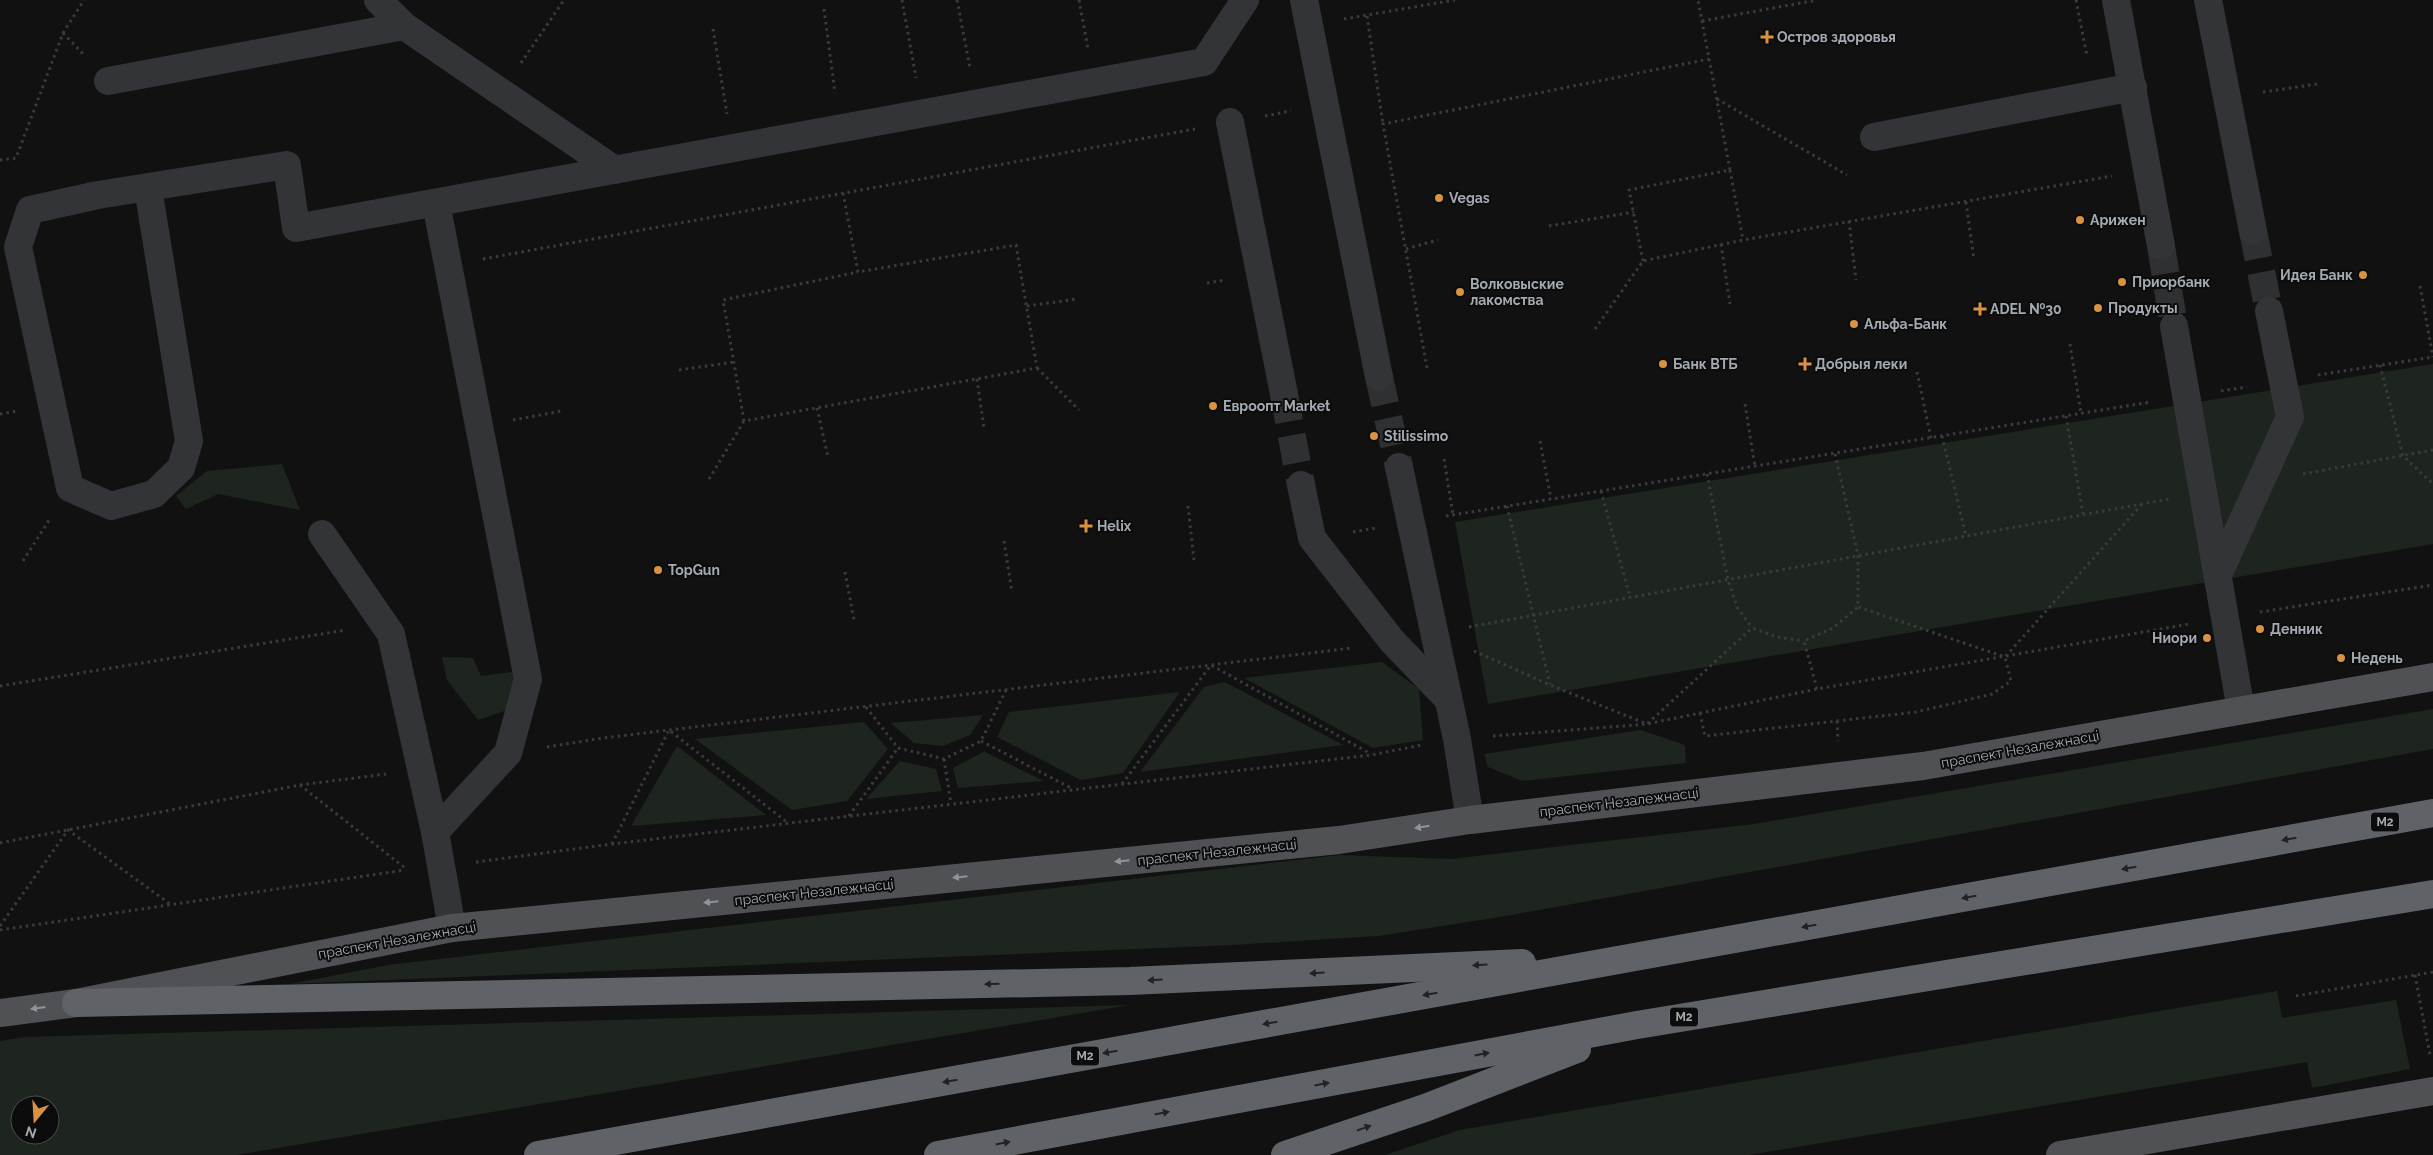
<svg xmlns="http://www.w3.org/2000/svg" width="2433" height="1155" viewBox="0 0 2433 1155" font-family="Raleway,sans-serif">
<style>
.green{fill:#1e241e;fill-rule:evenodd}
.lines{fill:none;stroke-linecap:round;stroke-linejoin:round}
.minor-tunnel{stroke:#2e3032;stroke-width:28;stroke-dasharray:28 14;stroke-linecap:butt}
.path{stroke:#393b3d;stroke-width:3;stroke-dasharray:2.5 4;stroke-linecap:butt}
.minor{stroke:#323437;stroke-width:28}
.major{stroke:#4f5155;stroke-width:28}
.highway{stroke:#5f6267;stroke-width:28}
.oneway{fill:#8f949a}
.oneway2{fill:#212224}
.poi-dot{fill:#d99242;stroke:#0c0c0d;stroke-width:2}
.labels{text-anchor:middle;stroke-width:4;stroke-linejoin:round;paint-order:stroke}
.shield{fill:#0c0c0d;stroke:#767b80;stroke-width:1}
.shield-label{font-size:12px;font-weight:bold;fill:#a4aab1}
.poi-label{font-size:14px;font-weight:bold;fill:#a4aab1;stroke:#0c0c0d;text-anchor:start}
.street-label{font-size:14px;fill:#a4aab1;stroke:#0c0c0d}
</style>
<rect width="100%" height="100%" fill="#111112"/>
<g class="green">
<polygon points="2433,364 2433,544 1488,704 1455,522"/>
<polygon points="282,464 300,510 218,494 186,509 176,496 207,471"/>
<polygon points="442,657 473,658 481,676 520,671 516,707 478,720 447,680"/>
<polygon points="1382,662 1419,689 1423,740 1373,748 1244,678"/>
<polygon points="1225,682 1343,745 1140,772 1204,687"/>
<polygon points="1180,692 1123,773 1081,780 997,737 1009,712"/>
<polygon points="2433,709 2433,749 1500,917 1378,936 1233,945 290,984 388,965 482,954 1340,855 1451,859 1754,824"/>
<polygon points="983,715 970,735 943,746 914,743 891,723"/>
<polygon points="864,722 888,749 847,801 792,810 695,739"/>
<polygon points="1641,730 1685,745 1686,763 1522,781 1488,767 1484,754"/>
<polygon points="677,746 766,815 631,826"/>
<polygon points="985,751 985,752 1044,781 958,788 953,768"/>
<polygon points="900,761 936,769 942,791 866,799"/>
<polygon points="2277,991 2282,1018 2396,1000 2410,1069 2312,1088 2307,1062 1749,1155 1385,1155 1460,1130"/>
<path d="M1130,1005l-894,150h-236v-114l26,-4zM20,1105h30v30h-30z"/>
</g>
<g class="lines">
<g class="minor-tunnel">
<polyline points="2253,231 2269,311"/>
<polyline points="2161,246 2174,326"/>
<polyline points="1379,377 1399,467"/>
<polyline points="1284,394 1301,485"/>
</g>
<g class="path">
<polyline points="902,0 916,78"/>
<polyline points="957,0 970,68"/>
<polyline points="1079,0 1088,49"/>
<polyline points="2076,0 2087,56"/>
<polyline points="824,9 835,93"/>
<polyline points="1367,16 1383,124"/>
<polyline points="1344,19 1455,0"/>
<polyline points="1702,21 1817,0"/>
<polyline points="713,29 727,114"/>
<polyline points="63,33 85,56"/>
<polyline points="521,63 564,0"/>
<polyline points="2263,92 2317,84"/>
<polyline points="1717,99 1847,175"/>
<polyline points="1265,116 1291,111"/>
<polyline points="0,160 16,158 63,33 84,0"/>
<polyline points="1730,170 1743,240"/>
<polyline points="843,193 858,272 1016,245 1037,368 744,421 723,300 858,272"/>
<polyline points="1966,202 1974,260"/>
<polyline points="1849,221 1856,280"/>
<polyline points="1549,226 1634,212"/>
<polyline points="1721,244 1730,304"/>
<polyline points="1406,249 1438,240"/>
<polyline points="483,259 1195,129"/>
<polyline points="1643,261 1629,190 1730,170 1698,0"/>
<polyline points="1207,283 1226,280"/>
<polyline points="2420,286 2433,357"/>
<polyline points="1027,306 1077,299"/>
<polyline points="1595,329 1643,261 1743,240 2112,176"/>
<polyline points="2070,344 2081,413"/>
<polyline points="2380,365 2403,456 2433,484"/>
<polyline points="1037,368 1079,410"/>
<polyline points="1427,368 1383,124 1709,59"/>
<polyline points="679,370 734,362"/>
<polyline points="1917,372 1931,438"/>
<polyline points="2318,375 2433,357"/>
<polyline points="977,379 984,428"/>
<polyline points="2221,391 2247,387"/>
<polyline points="1745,404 1755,467"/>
<polyline points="817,408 828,457"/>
<polyline points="0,414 17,411"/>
<polyline points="2066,416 2083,514"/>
<polyline points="513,420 562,411"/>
<polyline points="1942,436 1966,536"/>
<polyline points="1540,441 1551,499"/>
<polyline points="1835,454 1858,555 1858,607 2005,657 2142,504"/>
<polyline points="1444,459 1453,515"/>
<polyline points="1707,474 1728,580 1737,607 1752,628"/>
<polyline points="2303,474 2433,450"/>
<polyline points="709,479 744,421"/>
<polyline points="1601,491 1630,597"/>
<polyline points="1188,506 1194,560"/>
<polyline points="1507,506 1550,684"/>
<polyline points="1446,516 2151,402"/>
<polyline points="1353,532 1376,528"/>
<polyline points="1004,541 1012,592"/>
<polyline points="23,561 51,517"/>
<polyline points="845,572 854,620"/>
<polyline points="2260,612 2433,585"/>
<polyline points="1469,627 2169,499"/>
<polyline points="1474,651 1550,685 1647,724 1752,628 1777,637 1804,641"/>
<polyline points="0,686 346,630"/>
<polyline points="1817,689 1804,641 1833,628 1858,607"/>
<polyline points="866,707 898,748 944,759 981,741 1006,690"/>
<polyline points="1700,713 1705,736 1916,712 1992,694 2011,681 2005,657"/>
<polyline points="1837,721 1838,741"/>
<polyline points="1493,736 1647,724 1817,689 2189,624"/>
<polyline points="981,741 1073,789"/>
<polyline points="547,747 603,738 1352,648"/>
<polyline points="944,759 951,804"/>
<polyline points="1122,784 1211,665 1371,754"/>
<polyline points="300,785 405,868"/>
<polyline points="849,816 898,748"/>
<polyline points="0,843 300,785 386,774"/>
<polyline points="612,844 669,730 788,823"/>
<polyline points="476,862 612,844 1371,755 1422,745"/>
<polyline points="0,926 68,830 170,904"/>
<polyline points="0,930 405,870"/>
<polyline points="2415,975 2430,1055"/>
<polyline points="2296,996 2433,972"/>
</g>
<g class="minor">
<polyline points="378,0 404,26 615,170"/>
<polyline points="1304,0 1379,377"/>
<polyline points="2116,0 2161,246"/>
<polyline points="2208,0 2253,231"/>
<polyline points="108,81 404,26"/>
<polyline points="1230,122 1284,394"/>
<polyline points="1874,137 2133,87"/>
<polyline points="148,188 189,441 181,468 154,494 111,506 70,488 18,247 30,210 98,195 287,165 296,228 1204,62 1245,0"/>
<polyline points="2174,326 2241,710"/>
<polyline points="1399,467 1457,739 1470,820"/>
<polyline points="1301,485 1312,538 1392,641 1448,699"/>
<polyline points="322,534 391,634 435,832 452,928"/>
<polyline points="2218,575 2290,417 2269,311"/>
<polyline points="435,832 508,753 528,679 436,203"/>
</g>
<g class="major">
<polyline points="0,1013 76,1003 452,928 1339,840 1470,820 1923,766 2433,677"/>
<polyline points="2060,1155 2433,1091"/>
</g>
<g class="highway">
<polyline points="76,1003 1130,981 1522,963"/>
<polyline points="538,1155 2433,813"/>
<polyline points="938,1155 1637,1025 2433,894"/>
<polyline points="1285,1155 1425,1108 1577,1049"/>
</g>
</g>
<defs><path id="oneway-solid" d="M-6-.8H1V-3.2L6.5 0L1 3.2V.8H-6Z" transform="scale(1.25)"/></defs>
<g class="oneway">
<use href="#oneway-solid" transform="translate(1422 827) rotate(171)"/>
<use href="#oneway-solid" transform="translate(1122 861) rotate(174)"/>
<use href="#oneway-solid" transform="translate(960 877) rotate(174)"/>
<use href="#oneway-solid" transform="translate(711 902) rotate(174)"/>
<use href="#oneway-solid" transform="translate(38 1008) rotate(173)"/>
</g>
<g class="oneway2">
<use href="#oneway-solid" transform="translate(2289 839) rotate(170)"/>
<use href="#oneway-solid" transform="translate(2129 868) rotate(170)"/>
<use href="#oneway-solid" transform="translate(1969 897) rotate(170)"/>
<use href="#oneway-solid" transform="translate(1809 926) rotate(170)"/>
<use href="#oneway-solid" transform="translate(1480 965) rotate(177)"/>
<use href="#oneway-solid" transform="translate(1317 973) rotate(177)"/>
<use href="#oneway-solid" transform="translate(1155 980) rotate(177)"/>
<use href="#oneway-solid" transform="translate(992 984) rotate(179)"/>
<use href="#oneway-solid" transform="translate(1430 994) rotate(170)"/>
<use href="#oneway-solid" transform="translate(1270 1023) rotate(170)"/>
<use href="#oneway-solid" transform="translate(1110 1052) rotate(170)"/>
<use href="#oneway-solid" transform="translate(1482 1054) rotate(-11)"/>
<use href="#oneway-solid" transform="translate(950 1081) rotate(170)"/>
<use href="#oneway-solid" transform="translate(1322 1084) rotate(-11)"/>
<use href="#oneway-solid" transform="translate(1162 1113) rotate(-11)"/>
<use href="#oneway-solid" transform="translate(1364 1128) rotate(-19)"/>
<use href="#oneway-solid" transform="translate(1003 1143) rotate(-11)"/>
</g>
<g class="poi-dot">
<path d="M1764.5 29.5h5v5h5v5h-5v5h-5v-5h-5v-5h5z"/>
<circle cx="1439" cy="198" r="5"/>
<circle cx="2080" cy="220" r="5"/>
<circle cx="2363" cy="275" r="5"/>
<circle cx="2122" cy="282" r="5"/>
<circle cx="1460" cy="292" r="5"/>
<circle cx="2098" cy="308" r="5"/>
<path d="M1977.5 301.5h5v5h5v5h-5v5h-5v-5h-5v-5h5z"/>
<circle cx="1854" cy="324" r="5"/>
<circle cx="1663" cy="364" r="5"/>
<path d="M1802.5 356.5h5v5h5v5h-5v5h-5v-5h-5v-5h5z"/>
<circle cx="1213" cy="406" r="5"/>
<circle cx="1374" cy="436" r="5"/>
<path d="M1083.5 518.5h5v5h5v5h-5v5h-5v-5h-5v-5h5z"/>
<circle cx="658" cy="570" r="5"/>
<circle cx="2260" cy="629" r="5"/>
<circle cx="2207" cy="638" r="5"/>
<circle cx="2341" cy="658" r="5"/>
</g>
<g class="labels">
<g class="shield">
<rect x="2371" y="812.5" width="28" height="19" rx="4"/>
<rect x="1670" y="1007.5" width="28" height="19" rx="4"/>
<rect x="1071" y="1046.5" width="28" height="19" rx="4"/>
</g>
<g class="shield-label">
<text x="2385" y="826">М2</text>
<text x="1684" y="1021">М2</text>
<text x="1085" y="1060">М2</text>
</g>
<g class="poi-label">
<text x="1777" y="42">Остров здоровья</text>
<text x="1449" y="203">Vegas</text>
<text x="2090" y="225">Арижен</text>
<text x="2353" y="280" text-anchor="end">Идея Банк</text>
<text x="2132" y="287">Приорбанк</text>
<text x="1470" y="289">Волковыские<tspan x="1470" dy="16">лакомства</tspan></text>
<text x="2108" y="313">Продукты</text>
<text x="1990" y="314">ADEL №30</text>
<text x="1864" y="329">Альфа-Банк</text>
<text x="1673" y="369">Банк ВТБ</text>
<text x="1815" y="369">Добрыя леки</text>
<text x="1223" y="411">Евроопт Market</text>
<text x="1384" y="441">Stilissimo</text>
<text x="1097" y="531">Helix</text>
<text x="668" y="575">TopGun</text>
<text x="2270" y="634">Денник</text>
<text x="2197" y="643" text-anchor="end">Ниори</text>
<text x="2351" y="663">Недень</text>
</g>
<g class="street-label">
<text transform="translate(2020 749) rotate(-10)" y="5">праспект Незалежнасці</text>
<text transform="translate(1619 802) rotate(-7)" y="5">праспект Незалежнасці</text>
<text transform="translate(1217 852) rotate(-6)" y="5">праспект Незалежнасці</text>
<text transform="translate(814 892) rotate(-6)" y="5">праспект Незалежнасці</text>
<text transform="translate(397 940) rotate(-10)" y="5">праспект Незалежнасці</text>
</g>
</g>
<g transform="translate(35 1120) rotate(198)"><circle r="24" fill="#0c0c0d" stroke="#494b4f"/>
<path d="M0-4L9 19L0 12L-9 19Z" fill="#d99242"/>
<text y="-8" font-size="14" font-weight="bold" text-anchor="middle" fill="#a4aab1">N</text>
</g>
</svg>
